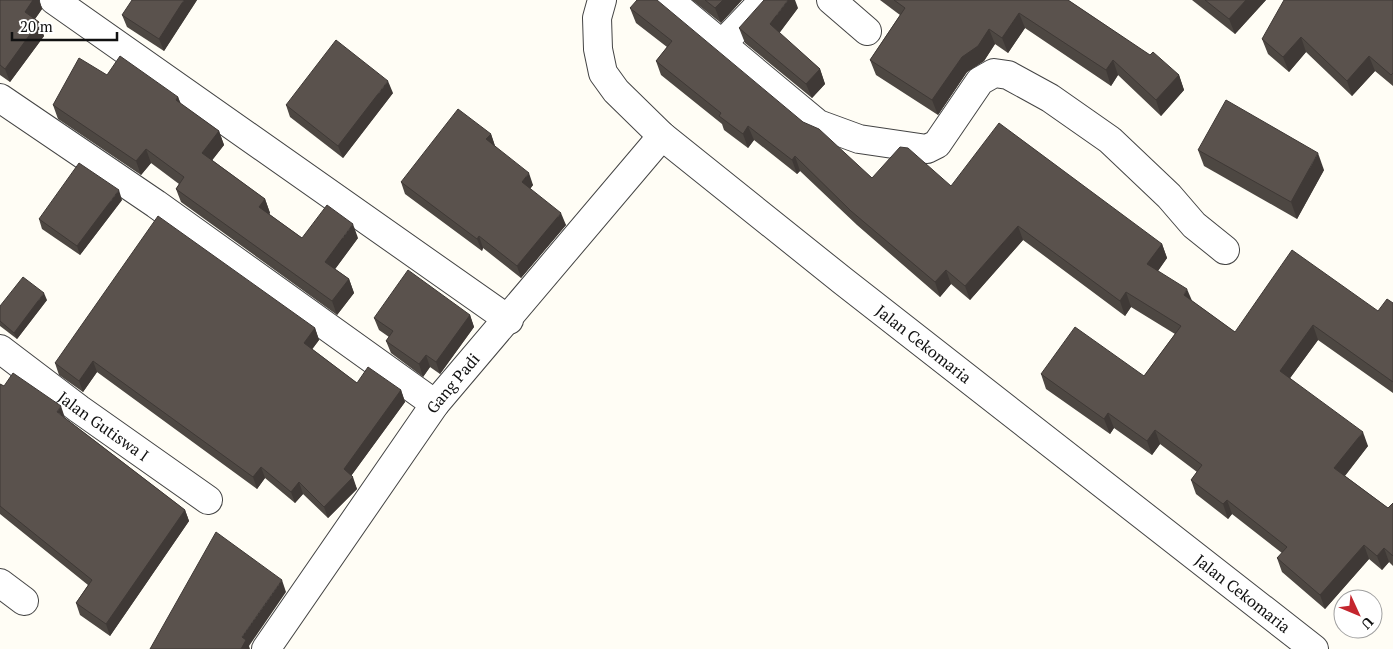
<svg xmlns="http://www.w3.org/2000/svg" width="1393" height="649" viewBox="0 0 1393 649" font-family="'PT Serif',serif">
<style>
.lines{fill:none;stroke-linecap:round;stroke-linejoin:round}
.minor-casing{stroke:#444;stroke-width:30}
.minor{stroke:#fff;stroke-width:28}
.wall{fill:#4d4742}
.shaded-wall{fill:#3f3936}
.building{fill:#5a524d;stroke:#3f3936}
.labels{text-anchor:middle;stroke-width:5;stroke-linejoin:round;paint-order:stroke}
.street-label{font-size:16px;fill:#111;stroke:#fff}
</style>
<rect width="100%" height="100%" fill="#fffdf5"/>
<g class="lines">
<defs>
<g id="minor">
<polyline points="54,0 509,320"/>
<path id="s1" d="M602,0l-5,18 1,31 5,24 13,18 46,45 181,145 471,368"/>
<polyline points="669,0 818,124 859,139 927,149 937,144 980,81 994,73 1008,75 1050,98 1110,140 1169,196 1194,225 1225,250"/>
<polyline points="831,0 867,31"/>
<polyline points="722,44 764,0"/>
<polyline points="0,98 156,204 435,404"/>
<path id="s2" d="M0,349l79,60 129,91"/>
<polyline points="0,583 24,601"/>
<path id="s3" d="M266,649l169,-245 227,-268"/>
</g>
</defs>
<use href="#minor" class="minor-casing"/>
<use href="#minor" class="minor"/>
</g>
<g class="wall">
<polygon points="0,0 39,0 42,9 35,19 44,36 10,82 0,75"/>
<polygon points="197,0 164,51 127,27 122,15"/>
<polygon points="692,0 742,0 721,23"/>
<polygon points="880,0 1068,0 1179,75 1184,90 1161,116 1118,75 1111,86 1025,28 1008,53 995,44 984,61 967,72 938,115 876,75 870,60 900,15"/>
<polygon points="1192,0 1266,0 1235,34"/>
<polygon points="1393,0 1393,86 1375,71 1352,96 1306,52 1289,72 1268,54 1262,39"/>
<polygon points="630,8 803,122 872,178 951,186 1162,244 1167,258 1158,271 1192,301 1235,332 1378,311 1393,303 1393,393 1318,340 1290,378 1368,446 1345,476 1388,508 1393,503 1393,566 1389,562 1382,570 1369,559 1325,609 1282,572 1277,558 1282,553 1232,514 1228,519 1196,494 1191,480 1197,472 1160,444 1152,455 1114,428 1110,434 1046,389 1041,374 1144,376 1175,334 1131,307 1125,316 1023,240 970,300 951,284 940,297 857,225 800,171 797,174 754,140 748,148 724,130 722,124 661,75 656,61 667,47 636,23"/>
<polygon points="798,8 779,33 820,69 825,84 812,98 745,43 739,28"/>
<polygon points="107,75 178,97 181,104 219,131 224,145 212,160 265,199 270,213 269,214 302,238 358,238 335,269 349,279 354,293 337,315 181,202 176,189 179,184 151,163 141,175 58,119 53,105"/>
<polygon points="393,93 343,158 290,117 286,105"/>
<polygon points="491,134 495,146 533,185 530,189 566,225 521,278 483,248 482,251 405,194 401,182"/>
<polygon points="1198,150 1324,170 1297,219 1204,166"/>
<polygon points="122,200 80,255 42,229 39,219"/>
<polygon points="47,300 17,339 0,326 0,306"/>
<polygon points="470,315 474,327 440,374 430,367 423,377 391,353 386,341 389,337 379,330 374,318"/>
<polygon points="315,328 319,340 312,349 357,383 401,390 405,402 351,476 357,489 328,518 303,494 295,503 265,478 257,489 97,372 83,392 59,375 55,363"/>
<polygon points="0,384 65,418 185,510 189,521 110,636 80,615 76,603 88,585 0,514"/>
</g>
<g class="shaded-wall">
<polygon points="33,0 39,0 42,9 30,26 25,12"/>
<polygon points="184,0 197,0 164,51 159,39"/>
<polygon points="723,0 742,0 721,23 715,8"/>
<polygon points="788,0 795,0 798,8 775,39 770,24"/>
<polygon points="1246,0 1266,0 1235,34 1229,19"/>
<polygon points="1019,13 1025,28 1008,53 1002,38"/>
<polygon points="39,22 44,36 10,82 5,69"/>
<polygon points="989,29 995,44 984,61 967,72 938,115 932,100 962,57"/>
<polygon points="1301,37 1306,52 1289,72 1283,57"/>
<polygon points="1369,56 1375,71 1352,96 1347,81"/>
<polygon points="1113,60 1118,75 1111,86 1106,70"/>
<polygon points="820,69 825,84 812,98 806,84"/>
<polygon points="1179,75 1184,90 1161,116 1156,100"/>
<polygon points="388,81 393,93 343,158 338,146"/>
<polygon points="178,97 183,111 176,100"/>
<polygon points="748,126 754,140 748,148 743,134"/>
<polygon points="219,131 224,145 207,167 202,153"/>
<polygon points="491,134 495,146 490,151 486,139"/>
<polygon points="146,149 151,163 141,175 136,161"/>
<polygon points="1318,153 1324,170 1297,219 1291,202"/>
<polygon points="795,156 800,171 797,174 792,160"/>
<polygon points="529,173 533,185 526,194 522,182"/>
<polygon points="119,190 122,200 80,255 77,246"/>
<polygon points="265,199 270,213 264,221 259,207"/>
<polygon points="561,213 566,225 521,278 517,266"/>
<polygon points="353,224 358,238 330,276 325,262"/>
<polygon points="1018,226 1023,240 970,300 965,286"/>
<polygon points="479,236 483,248 482,251 477,239"/>
<polygon points="1162,244 1167,258 1152,279 1147,264"/>
<polygon points="946,270 951,284 940,297 935,282"/>
<polygon points="349,279 354,293 337,315 332,301"/>
<polygon points="1187,289 1193,303 1184,295"/>
<polygon points="1126,292 1131,307 1125,316 1120,301"/>
<polygon points="44,293 47,300 17,339 14,333"/>
<polygon points="470,315 474,327 440,374 436,362"/>
<polygon points="1313,325 1318,340 1285,385 1280,371"/>
<polygon points="315,328 319,340 308,355 304,343"/>
<polygon points="426,355 430,367 423,377 419,364"/>
<polygon points="93,361 97,372 83,392 79,381"/>
<polygon points="401,390 405,402 348,480 344,469"/>
<polygon points="61,406 65,418 57,412"/>
<polygon points="1108,413 1114,428 1110,434 1104,419"/>
<polygon points="1155,430 1160,444 1152,455 1147,441"/>
<polygon points="1363,432 1368,446 1339,483 1334,468"/>
<polygon points="261,467 265,478 257,489 253,477"/>
<polygon points="353,477 357,489 328,518 324,507"/>
<polygon points="299,482 303,494 295,503 291,492"/>
<polygon points="1227,500 1232,514 1228,519 1223,504"/>
<polygon points="185,510 189,521 110,636 106,624"/>
<polygon points="1364,545 1369,559 1325,609 1320,595"/>
<polygon points="1384,548 1389,562 1382,570 1377,556"/>
<polygon points="282,580 286,592 249,646 250,649 241,649 242,637"/>
</g>
<g class="building">
<polygon points="0,0 33,0 25,12 39,22 5,69 0,65"/>
<polygon points="132,0 184,0 159,39 122,15"/>
<polygon points="637,0 657,0 803,122 819,129 872,178 900,147 908,148 951,186 999,123 1162,244 1147,264 1187,289 1184,295 1235,332 1292,250 1378,311 1387,299 1393,303 1393,382 1313,325 1280,371 1363,432 1334,468 1388,508 1393,503 1393,556 1384,548 1377,556 1364,545 1320,595 1277,558 1287,547 1227,500 1223,504 1191,480 1202,465 1155,430 1147,441 1108,413 1104,419 1041,374 1075,327 1144,376 1181,326 1126,292 1120,301 1018,226 965,286 946,270 935,282 851,211 795,156 792,160 748,126 743,134 719,116 721,113 656,61 672,41 630,8"/>
<polygon points="705,0 723,0 715,8"/>
<polygon points="764,0 788,0 770,24 820,69 806,84 739,28"/>
<polygon points="894,0 1068,0 1150,55 1153,52 1179,75 1156,100 1113,60 1106,70 1019,13 1002,38 989,29 978,46 962,57 932,100 870,60 905,8"/>
<polygon points="1205,0 1246,0 1229,19"/>
<polygon points="1284,0 1393,0 1393,73 1391,75 1369,56 1347,81 1301,37 1283,57 1262,39"/>
<polygon points="336,40 388,81 338,146 286,105"/>
<polygon points="120,56 178,97 176,100 219,131 202,153 265,199 259,207 302,238 327,205 353,224 325,262 349,279 332,301 176,189 184,177 146,149 136,161 53,105 79,58 107,75"/>
<polygon points="1226,100 1318,153 1291,202 1198,150"/>
<polygon points="458,109 491,134 486,139 529,173 522,182 561,213 517,266 479,236 477,239 401,182"/>
<polygon points="79,163 119,190 77,246 39,219"/>
<polygon points="158,216 315,328 304,343 357,383 368,367 401,390 344,469 353,477 324,507 299,482 291,492 261,467 253,477 93,361 79,381 55,363"/>
<polygon points="408,270 470,315 436,362 426,355 419,364 386,341 393,331 374,318"/>
<polygon points="23,277 44,293 14,333 0,321 0,306"/>
<polygon points="13,373 61,406 57,412 185,510 106,624 76,603 92,580 0,506 0,384 4,386"/>
<polygon points="216,532 282,580 242,637 246,640 241,649 150,649"/>
</g>
<g class="labels">
<g class="street-label">
<text dy="6" stroke="none"><textPath href="#s1" startOffset="495">Jalan Cekomaria</textPath></text>
<text dy="6" stroke="none"><textPath href="#s3" startOffset="325">Gang Padi</textPath></text>
<text dy="6" stroke="none"><textPath href="#s2" startOffset="129">Jalan Gutiswa I</textPath></text>
<text dy="6" stroke="none"><textPath href="#s1" startOffset="900">Jalan Cekomaria</textPath></text>
</g>
</g>
<g transform="translate(1358 614) rotate(134)"><circle r="24" fill="#ffffff" stroke="#a0a0a0"/>
<path d="M0-4L9 19L0 12L-9 19Z" fill="#c4262e"/>
<text y="-8" font-size="14" font-weight="bold" text-anchor="middle" fill="#111111">U</text>
</g>
<path d="M12 32v8h105v-8" fill="none" stroke="#111111" stroke-width="2.5"/>
<text x="20" y="32" font-size="15" fill="#111111" stroke="#ffffff" stroke-width="4" paint-order="stroke">20 m</text>
</svg>
